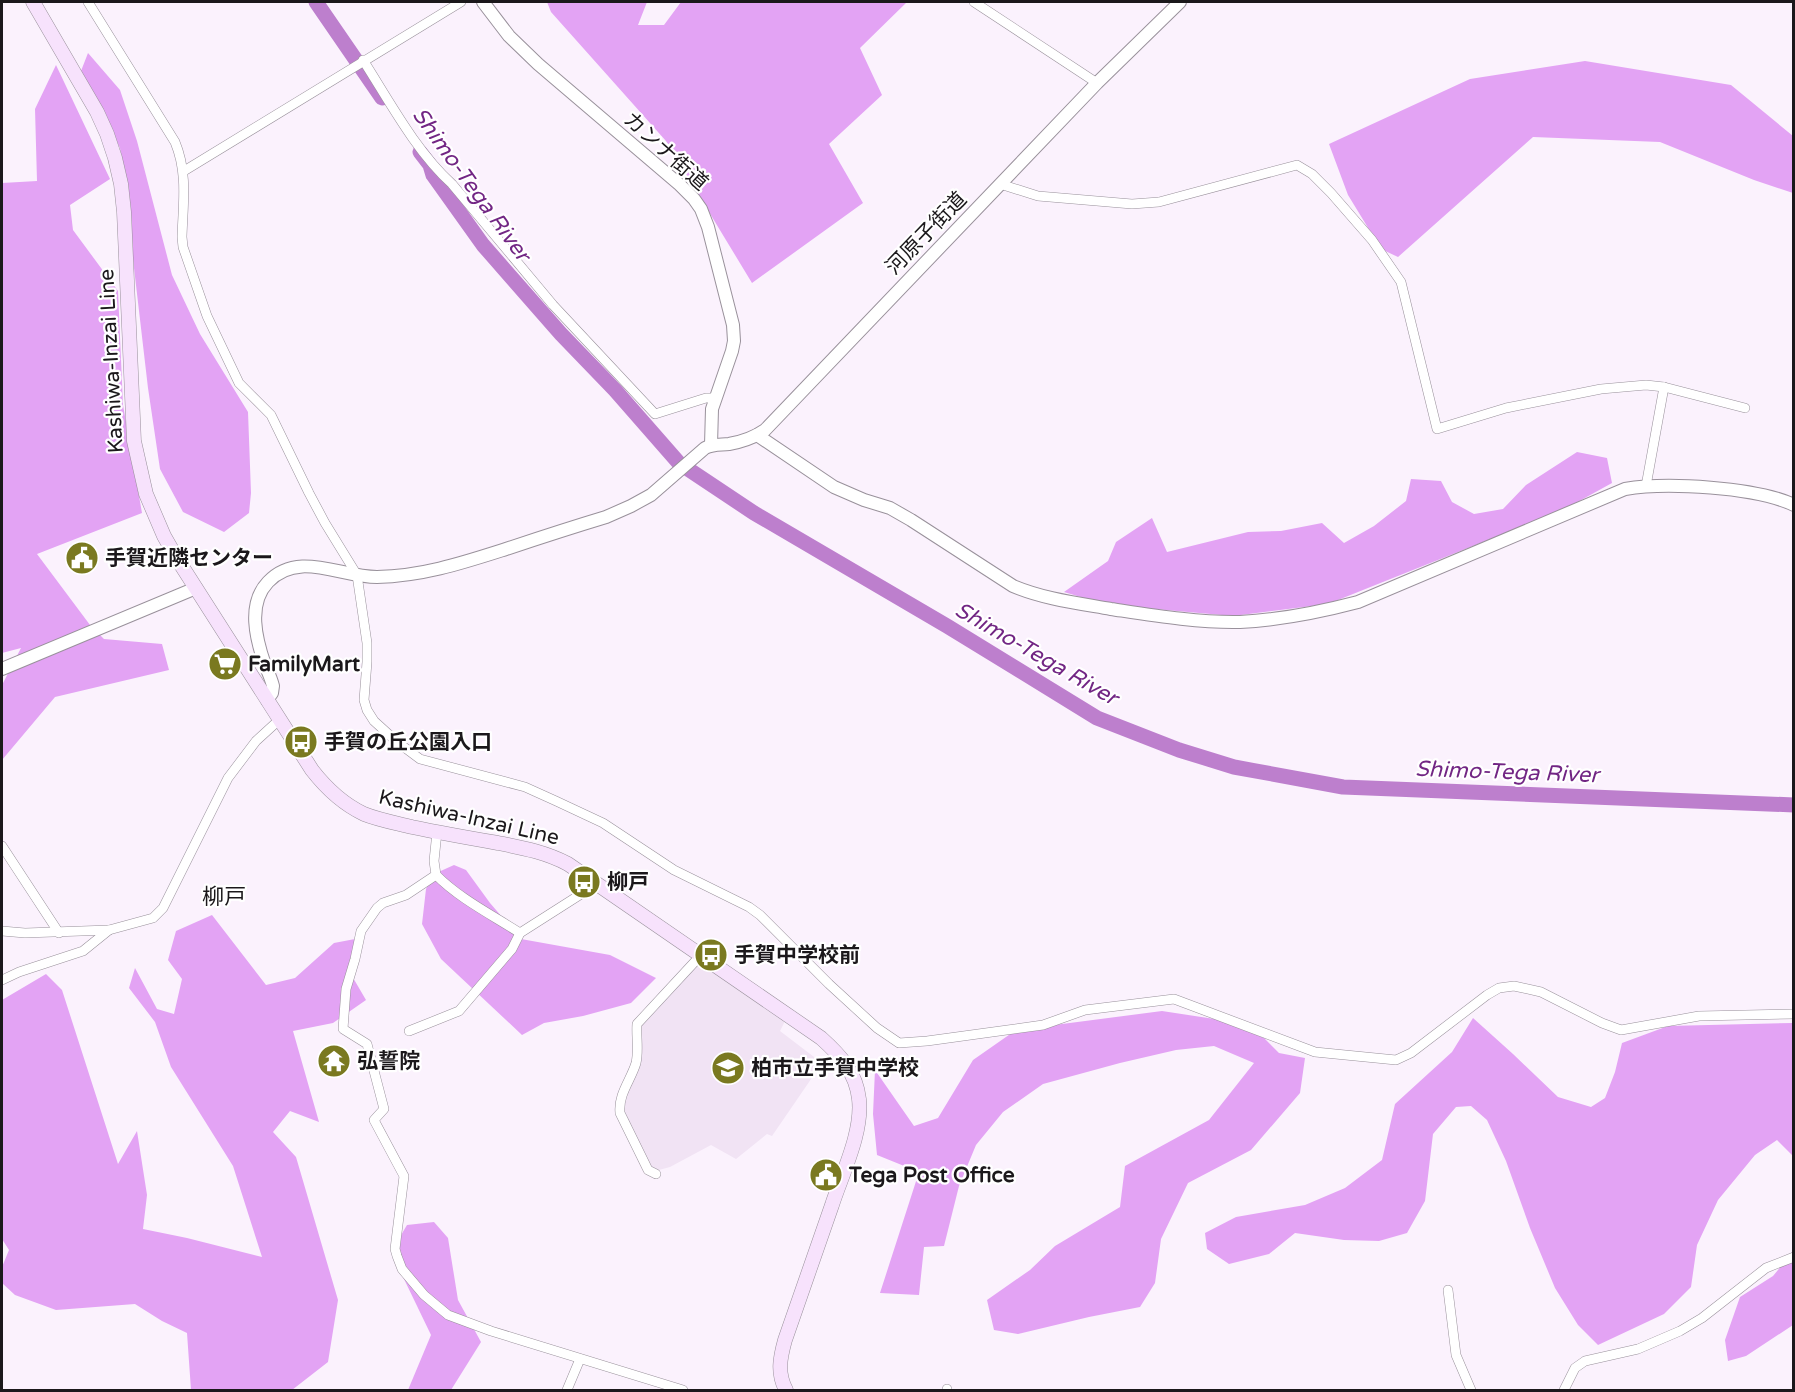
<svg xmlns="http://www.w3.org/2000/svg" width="1795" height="1392" viewBox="0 0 1795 1392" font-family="'Varela Round','Noto Sans JP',sans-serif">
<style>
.built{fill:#f1e3f4}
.forest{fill:#e3a3f4}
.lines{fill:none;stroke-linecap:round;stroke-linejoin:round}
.river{stroke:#bd7fcd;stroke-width:15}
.minor-casing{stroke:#99919b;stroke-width:10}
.tertiary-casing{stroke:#99919b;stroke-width:14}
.secondary-casing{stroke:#99919b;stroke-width:15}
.minor{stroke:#fff;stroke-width:9}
.tertiary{stroke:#fff;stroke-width:12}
.secondary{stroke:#f7e2fc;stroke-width:14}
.labels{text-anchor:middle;stroke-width:4.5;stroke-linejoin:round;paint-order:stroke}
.street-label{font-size:21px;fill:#1b181b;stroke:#fff}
.poi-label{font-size:21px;font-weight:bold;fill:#1b181b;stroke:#fff;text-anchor:start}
.water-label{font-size:22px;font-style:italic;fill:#722684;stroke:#fff}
.neighbourhood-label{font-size:22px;fill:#1b181b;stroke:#fff}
</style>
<rect width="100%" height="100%" fill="#fbf2fd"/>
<polygon class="built" points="695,964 702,964 785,1021 780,1031 818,1060 820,1066 772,1136 767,1134 736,1159 711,1145 670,1167 655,1171 651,1168 623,1109 639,1029 642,1023"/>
<g class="forest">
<polygon points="547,2 647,2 638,25 664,25 681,2 907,2 860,48 882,95 829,144 863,203 752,283 666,141 551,12"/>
<polygon points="88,53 120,90 137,141 172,275 200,334 248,412 251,493 249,513 224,532 183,512 160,469 148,388 120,148 81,71"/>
<polygon points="1585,61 1731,85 1793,136 1793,193 1754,180 1660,142 1533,137 1398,257 1381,249 1348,195 1329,144 1470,79"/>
<polygon points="56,65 110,179 70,205 73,230 118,291 123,405 142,513 37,554 90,625 104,639 162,644 169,670 55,697 2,760 2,685 21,648 2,653 2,183 37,181 35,109"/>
<polygon points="1577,452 1607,458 1612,483 1563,510 1328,604 1233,616 1132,607 1084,598 1064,592 1108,561 1116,542 1152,518 1167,552 1248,532 1281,531 1322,523 1344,543 1374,526 1406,501 1411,479 1441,481 1452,502 1474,514 1503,509 1526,485"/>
<polygon points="454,865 466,870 490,903 521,939 610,955 656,978 631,1003 583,1016 544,1023 522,1035 441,959 422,924 426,889 434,874"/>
<polygon points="212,915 266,985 295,978 334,943 355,939 352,976 366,1000 333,1023 293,1031 319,1122 290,1111 273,1132 296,1157 338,1300 328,1362 292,1390 191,1390 187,1333 162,1321 135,1304 56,1310 15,1295 2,1283 2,1267 9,1250 2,1239 2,1000 46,974 62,990 118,1164 137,1131 147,1195 143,1229 187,1238 262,1257 233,1166 171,1067 155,1022 129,988 135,968 157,1009 174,1014 182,979 168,960 176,931"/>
<polygon points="1162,1011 1221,1020 1264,1038 1279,1053 1305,1058 1300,1093 1251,1150 1188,1183 1161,1239 1155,1283 1140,1307 1089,1317 1018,1334 994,1330 987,1300 1030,1270 1055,1246 1120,1207 1125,1166 1209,1120 1254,1063 1214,1046 1176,1050 1120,1063 1043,1084 1003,1112 976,1145 959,1186 944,1246 924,1247 919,1295 880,1293 919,1172 877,1155 873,1114 875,1070 914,1126 938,1118 973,1060 1016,1030"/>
<polygon points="1473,1018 1513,1054 1558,1097 1591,1107 1605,1098 1615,1072 1622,1043 1668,1026 1793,1023 1793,1156 1777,1140 1755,1155 1718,1200 1697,1245 1691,1287 1664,1314 1598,1345 1578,1325 1555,1288 1530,1228 1506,1161 1487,1120 1471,1106 1456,1107 1433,1134 1425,1201 1407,1233 1379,1241 1344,1240 1295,1233 1269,1254 1229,1264 1207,1249 1205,1233 1236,1217 1305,1205 1345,1188 1382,1160 1395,1104 1452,1052"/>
<polygon points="434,1222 448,1238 458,1300 481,1342 451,1390 408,1390 431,1335 391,1252 407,1225"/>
<polygon points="1793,1252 1793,1325 1746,1356 1728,1361 1725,1340 1740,1297 1773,1276"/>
</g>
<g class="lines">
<g class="river">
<polyline points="316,2 382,98"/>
<polyline points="420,152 430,165 433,175 483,245 561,334 615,390 678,462"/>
<polyline points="688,469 754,513 947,626 1097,718 1179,750 1234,767 1343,787 1794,805"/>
</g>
<defs>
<g id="minor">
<path d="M88,2l87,140c13,31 8,62 7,95l1,10 24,69 32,67 32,32 38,78 16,30 32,52 10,68v19l-3,38 3,10 7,11 22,20 24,18 105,28 31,14 47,22 71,47 75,37 11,8 69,69 48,44 22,15 28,-2 116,-16 42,-15 89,-11 141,53 81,8 15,-7 76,-58 12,-7 15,-2 27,6 61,31 19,7 78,-14 95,-2"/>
<polyline points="974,2 1097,83"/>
<path d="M363,60c27,42 52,90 89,124l101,121 102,109 51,-16h9"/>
<polyline points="184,171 461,2"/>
<polyline points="1000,184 1038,196 1132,204 1159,202 1297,165 1312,174 1331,193 1372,240 1401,282 1437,429 1506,408 1601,389 1646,385 1664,387 1745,408"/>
<polyline points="1646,486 1664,387"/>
<polyline points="437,832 434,861 436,875 406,895 383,903 377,908 361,931 355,959 346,989 343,1029 367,1044 384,1109 374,1120 404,1176 395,1249 397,1256 402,1269 424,1295 448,1315 491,1331 683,1390"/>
<polyline points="2,846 59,933"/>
<path d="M436,875c24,24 56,40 84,58"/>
<polyline points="2,931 25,933 109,930"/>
<polyline points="2,980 19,972 83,951 109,930 153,918 163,908 228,778 256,741 279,720"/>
<polyline points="409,1031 459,1011 512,949 520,933 589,889 595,882"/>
<path d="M656,1174l-8,-4 -28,-57c-2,-19 11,-33 16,-50 3,-13 0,-26 1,-39l64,-69"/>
<polyline points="1448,1290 1456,1355 1471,1390"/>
<polyline points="567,1390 580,1359"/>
<polyline points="947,1390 947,1389"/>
<polyline points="1564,1390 1575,1368 1585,1361 1638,1349 1680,1331 1702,1318 1766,1268 1794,1257"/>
</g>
<g id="tertiary">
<polyline points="483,2 509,36 538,64 680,185 694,199 701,209 708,227 733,325 734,341 732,351 712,409 711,445"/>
<path d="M757,435l77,52 30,13 26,8 21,12 102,66c31,13 64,17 98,23 40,6 88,14 129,13 39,-2 80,-10 118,-20l267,-113c41,-7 131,-2 169,16"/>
<polyline points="2,669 196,588"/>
<path d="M267,700l5,-7 1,-7c-2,-8 -5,-14 -8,-21 -9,-26 -18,-61 3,-83 30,-32 72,-5 109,-5 46,-1 85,-14 129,-28 33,-11 67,-22 100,-32l25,-11 20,-11 54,-47c8,-4 15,-3 24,-4 12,-2 26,-7 36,-14l332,-347 83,-81"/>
</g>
<path id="secondary" d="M33,2l64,110 10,22 8,24 6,26 3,28 10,229 12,53 18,42 12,21 136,213c14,18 31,34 52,44 15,6 32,9 48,13 29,6 57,11 86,16 25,5 47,9 70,21l253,174c19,17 35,34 38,61 4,33 -17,75 -27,106 -16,45 -31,90 -47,135 -5,18 -8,33 1,50"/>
</defs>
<use href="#minor" class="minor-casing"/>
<use href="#tertiary" class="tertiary-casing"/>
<use href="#secondary" class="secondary-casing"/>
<use href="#minor" class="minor"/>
<use href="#tertiary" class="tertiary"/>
<use href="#secondary" class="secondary"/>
</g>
<defs>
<symbol id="civic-disc" viewBox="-11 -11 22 22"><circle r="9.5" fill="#7a7920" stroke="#fff"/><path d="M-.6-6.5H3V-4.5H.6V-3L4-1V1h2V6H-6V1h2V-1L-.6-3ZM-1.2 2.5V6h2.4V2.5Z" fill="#fff"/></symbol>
<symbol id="supermarket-disc" viewBox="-11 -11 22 22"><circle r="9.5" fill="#7a7920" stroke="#fff"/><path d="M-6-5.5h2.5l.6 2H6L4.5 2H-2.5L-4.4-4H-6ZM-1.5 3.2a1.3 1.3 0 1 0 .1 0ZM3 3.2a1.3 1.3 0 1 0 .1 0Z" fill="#fff"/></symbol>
<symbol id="bus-disc" viewBox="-11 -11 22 22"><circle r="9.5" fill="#7a7920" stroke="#fff"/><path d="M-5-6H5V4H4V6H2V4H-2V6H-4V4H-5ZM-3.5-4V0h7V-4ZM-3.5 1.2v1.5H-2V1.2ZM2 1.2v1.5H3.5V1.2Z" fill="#fff"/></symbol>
<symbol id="temple-disc" viewBox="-11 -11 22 22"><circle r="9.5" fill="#7a7920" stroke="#fff"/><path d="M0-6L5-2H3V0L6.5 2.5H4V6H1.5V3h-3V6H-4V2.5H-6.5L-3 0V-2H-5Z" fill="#fff"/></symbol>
<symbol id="school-disc" viewBox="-11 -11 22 22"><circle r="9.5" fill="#7a7920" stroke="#fff"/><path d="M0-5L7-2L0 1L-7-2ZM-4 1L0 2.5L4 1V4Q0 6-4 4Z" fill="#fff"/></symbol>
</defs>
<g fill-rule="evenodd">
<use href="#civic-disc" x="63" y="539" width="38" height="38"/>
<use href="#supermarket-disc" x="206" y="645" width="38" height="38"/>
<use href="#bus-disc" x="282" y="723" width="38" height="38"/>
<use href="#bus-disc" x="565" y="863" width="38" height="38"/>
<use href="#bus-disc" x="692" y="936" width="38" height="38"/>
<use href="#temple-disc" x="315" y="1042" width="38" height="38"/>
<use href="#school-disc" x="709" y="1049" width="38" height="38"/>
<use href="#civic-disc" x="807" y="1156" width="38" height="38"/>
</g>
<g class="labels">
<g class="street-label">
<text transform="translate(666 151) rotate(42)" y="7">カンナ街道</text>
<text transform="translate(926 233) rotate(-46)" y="7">河原子街道</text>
<text transform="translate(111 361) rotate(-93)" y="7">Kashiwa-Inzai Line</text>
<text transform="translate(469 817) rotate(13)" y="7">Kashiwa-Inzai Line</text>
</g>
<g class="poi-label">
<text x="105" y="565">手賀近隣センター</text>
<text x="248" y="671">FamilyMart</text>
<text x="324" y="749">手賀の丘公園入口</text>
<text x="607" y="889">柳戸</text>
<text x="734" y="962">手賀中学校前</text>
<text x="357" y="1068">弘誓院</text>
<text x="751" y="1075">柏市立手賀中学校</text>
<text x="849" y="1182">Tega Post Office</text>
</g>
<g class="water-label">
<text transform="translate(472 184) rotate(54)" y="8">Shimo-Tega River</text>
<text transform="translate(1037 653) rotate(30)" y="8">Shimo-Tega River</text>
<text transform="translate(1507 771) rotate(2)" y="8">Shimo-Tega River</text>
</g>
<g class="neighbourhood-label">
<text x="224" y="904">柳戸</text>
</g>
</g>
<rect width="1795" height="1392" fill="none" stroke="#1b181b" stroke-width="6"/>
</svg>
